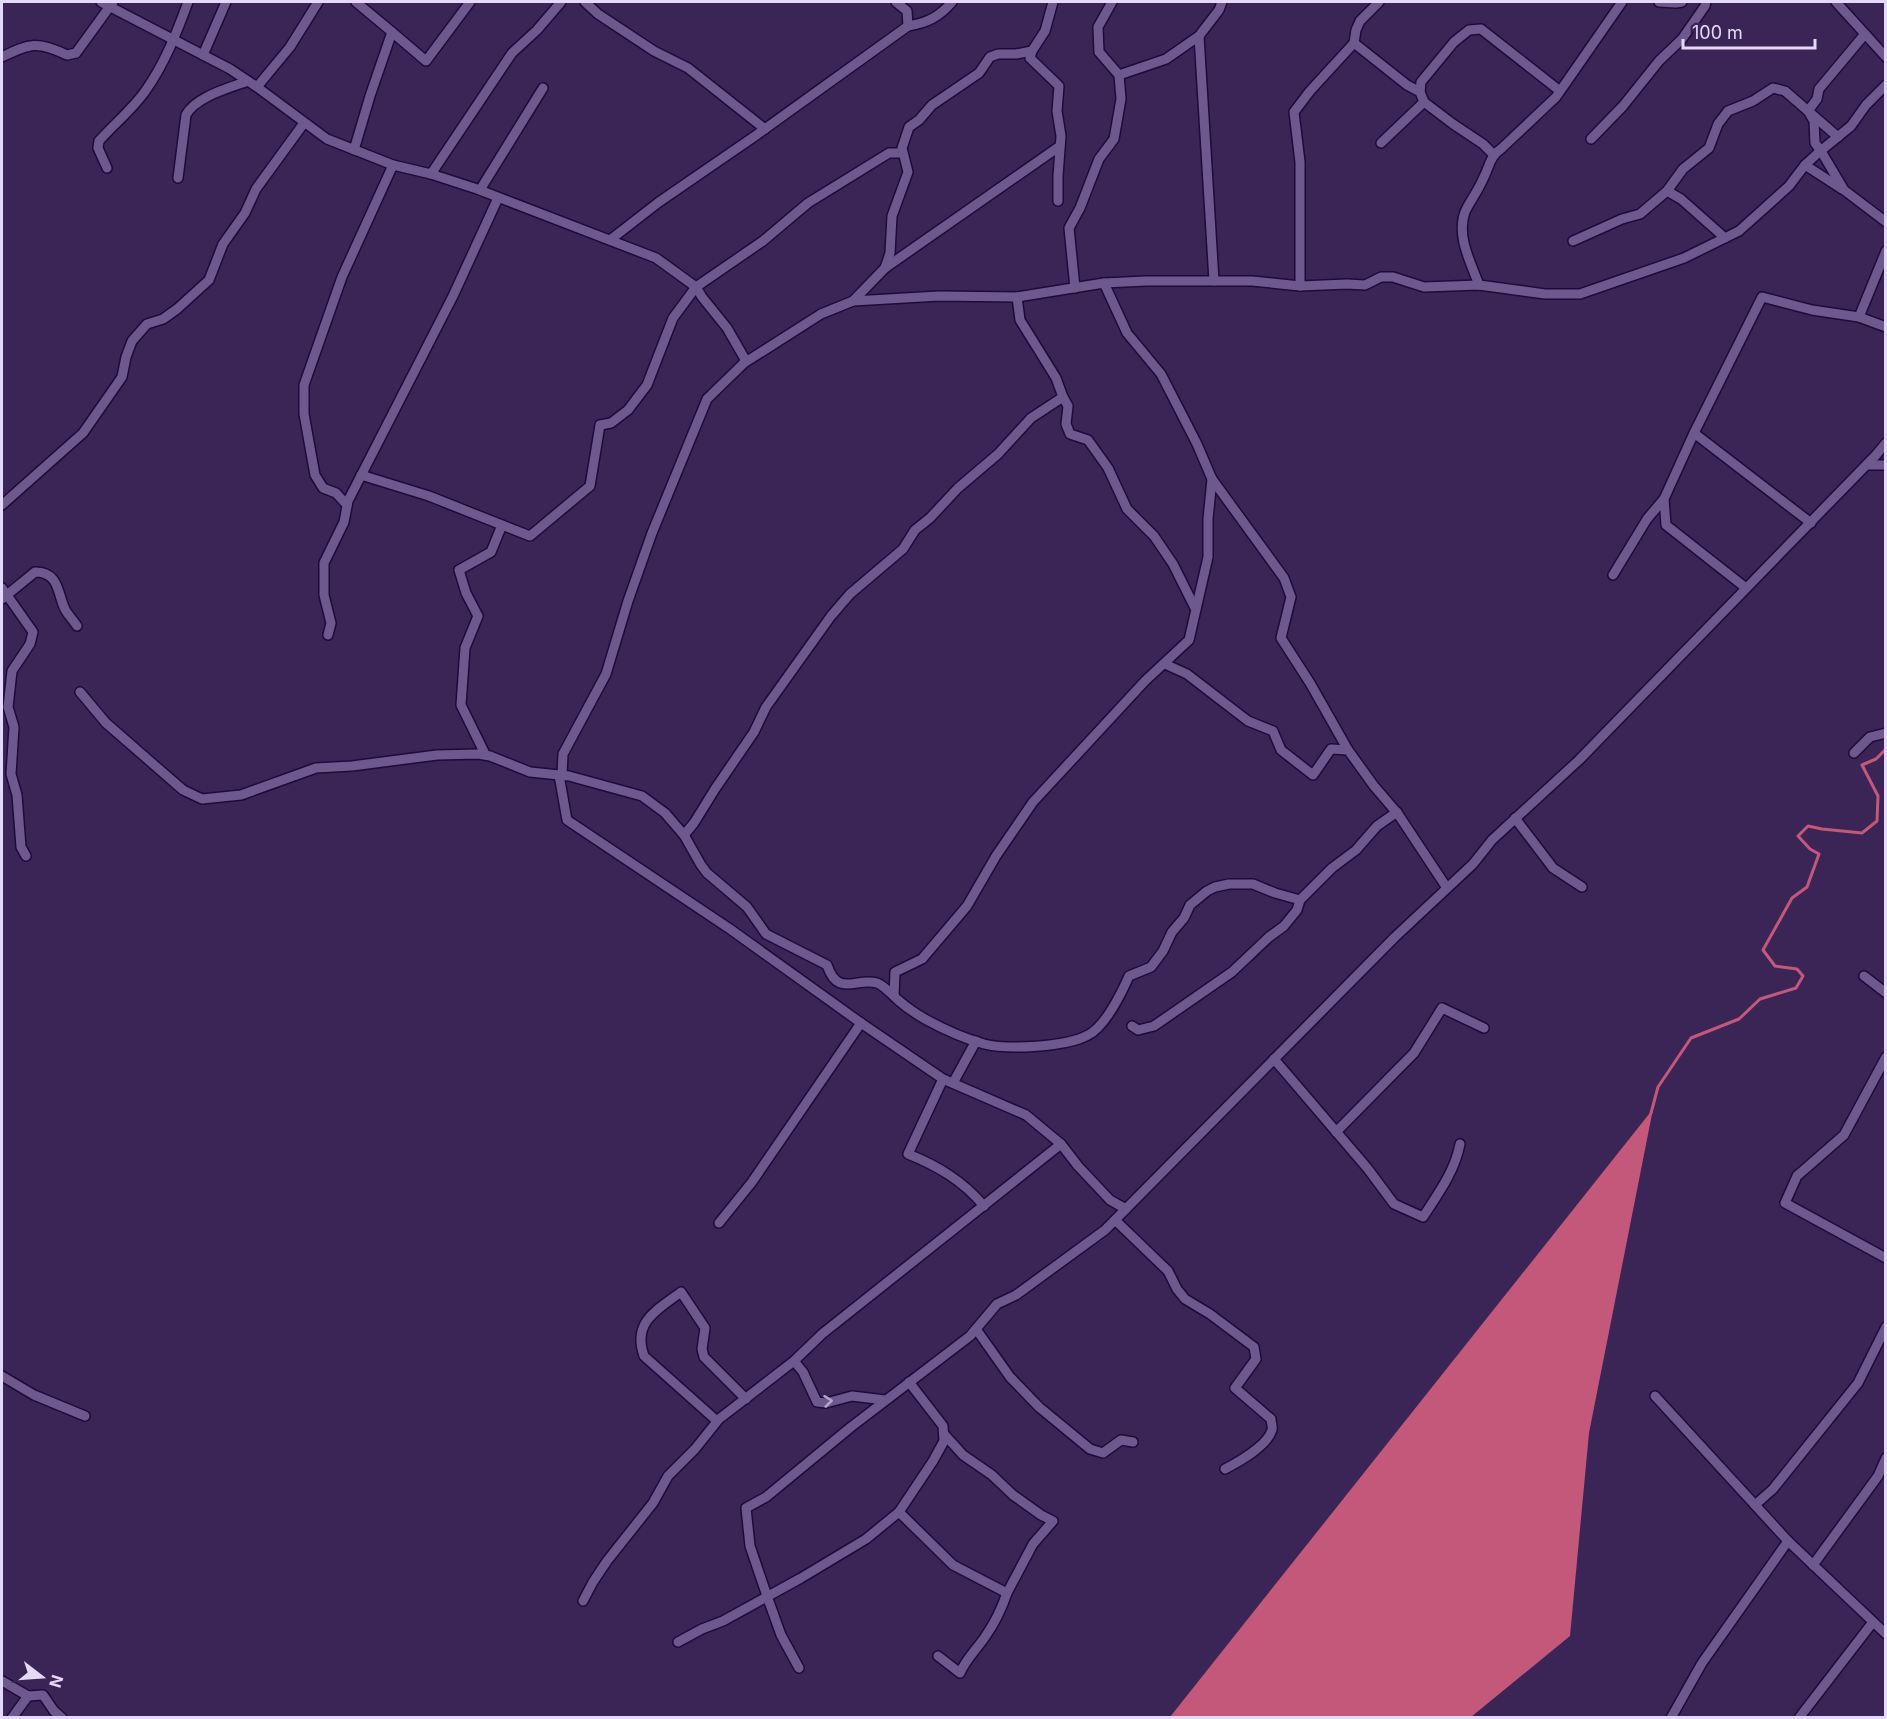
<svg xmlns="http://www.w3.org/2000/svg" width="1887" height="1719" viewBox="0 0 1887 1719" font-family="Inter,sans-serif">
<style>
.water{fill:#c3587b}
.lines{fill:none;stroke-linecap:round;stroke-linejoin:round}
.stream{stroke:#c3587b;stroke-width:3}
.minor-casing{stroke:#210a3a;stroke-width:12}
.minor{stroke:#6e598e;stroke-width:9}
.oneway{stroke:#b5a6ce}
</style>
<rect width="100%" height="100%" fill="#3a2556"/>
<polygon class="water" points="1653,1109 1589,1433 1570,1636 1471,1717 1170,1717"/>
<g class="lines">
<polyline class="stream" points="1651,1113 1658,1087 1691,1038 1739,1019 1760,999 1796,988 1803,976 1797,969 1775,966 1763,950 1792,898 1807,887 1819,854 1810,849 1798,836 1808,826 1822,829 1862,833 1877,821 1878,796 1862,765 1876,759 1886,749"/>
<defs>
<g id="minor">
<polyline points="101,2 230,69 257,87 327,139 393,165 431,174 477,189 656,258 696,287 702,297 727,328 746,361"/>
<polyline points="356,2 392,32"/>
<polyline points="585,2 598,14 654,51 688,68 765,129"/>
<polyline points="896,2 907,11 908,26"/>
<polyline points="1053,2 1045,31 1032,51 1030,58 1059,86 1057,111 1061,136 1058,176 1058,201"/>
<polyline points="1659,2 1676,3 1682,2"/>
<polyline points="1836,2 1886,57"/>
<polyline points="1865,34 1819,89 1817,99 1808,111 1814,121 1815,143 1821,151 1844,190 1886,222"/>
<polyline points="1199,36 1214,281"/>
<polyline points="1354,43 1407,85 1420,92 1424,102 1453,124 1483,144 1493,154"/>
<polyline points="203,55 226,2"/>
<path d="M2,57c28,-14 36,-16 65,-2l9,-2 37,-51"/>
<polyline points="1119,75 1166,59 1199,36 1219,10 1222,2"/>
<polyline points="257,87 290,47 318,2"/>
<polyline points="1420,92 1421,82 1454,42 1469,30 1481,29 1560,91"/>
<polyline points="1591,139 1623,106 1659,61 1682,39 1705,6 1706,2"/>
<polyline points="1381,143 1424,102"/>
<polyline points="354,150 370,96 392,32 426,61 470,2"/>
<polyline points="1805,165 1842,189"/>
<path d="M107,168l-9,-20 1,-7c15,-17 34,-32 47,-51 19,-27 31,-58 42,-88"/>
<polyline points="431,174 512,53 537,30 561,2"/>
<path d="M178,178l8,-63c9,-18 43,-27 62,-34"/>
<polyline points="480,190 543,88"/>
<polyline points="1667,191 1683,169 1709,148 1718,124 1728,111 1753,101 1773,88 1785,91 1838,137"/>
<path d="M610,240l49,-38 96,-66 153,-110c19,-3 31,-9 44,-24"/>
<polyline points="1573,241 1622,219 1640,214 1667,191 1681,199 1725,238"/>
<polyline points="885,268 1060,146"/>
<path d="M1479,285c-8,-22 -23,-49 -14,-73 5,-11 13,-21 18,-33 7,-13 6,-22 19,-31l54,-51 66,-95"/>
<polyline points="1300,286 1300,162 1294,112 1310,91 1354,43 1356,30 1360,21 1379,2"/>
<polyline points="1075,288 1069,228 1080,208 1099,159 1114,139 1121,99 1119,75 1099,52 1098,27 1112,2"/>
<polyline points="853,301 885,268 890,253 892,216 908,172 902,148 909,127 919,120 932,105 979,73 990,57 998,54 1016,54 1032,51"/>
<polyline points="1859,317 1886,251"/>
<polyline points="1063,397 1068,406 1066,424 1070,434 1088,440 1108,468 1127,509 1154,536 1173,564 1195,608"/>
<polyline points="1694,433 1664,499 1666,525 1746,588"/>
<polyline points="1867,465 1886,465"/>
<polyline points="361,475 429,496 502,525"/>
<polyline points="1212,479 1284,578 1291,597 1281,638 1310,683 1348,750"/>
<polyline points="2,505 83,433 122,377 126,357 132,341 147,324 163,319 177,309 209,280 223,244 245,213 256,189 304,123"/>
<polyline points="347,505 336,493 323,488 315,475 304,414 304,385 342,277 393,165"/>
<polyline points="1811,523 1694,433 1762,297 1812,310 1859,317 1886,327"/>
<polyline points="1613,575 1647,519 1664,499"/>
<polyline points="2,588 33,632 30,644 12,671 8,707 14,727 11,774 17,795 21,847 26,856"/>
<path d="M2,599l33,-27c26,0 22,24 31,39 3,5 8,10 11,15"/>
<polyline points="328,635 331,623 324,595 324,563 344,522 348,501 453,296 498,198"/>
<polyline points="1165,664 1187,674 1248,721 1273,731 1281,750 1313,775 1331,749 1348,750 1374,786 1398,814 1447,888"/>
<path d="M80,692l26,31 77,67 19,9 39,-4 75,-27 36,-2 85,-11 41,-1 12,2 40,16 39,4 73,20 23,17 19,22 17,30 6,8 40,34 19,27 61,31c11,33 29,12 50,18 8,3 15,12 21,17 8,7 18,14 27,19 18,10 38,19 59,25 24,6 82,3 104,-9 17,-8 34,-43 41,-59l22,-9 12,-16 9,-19 12,-14 6,-13 17,-14 8,-4 14,-3h24l22,9 25,7"/>
<polyline points="1854,753 1870,737 1886,733"/>
<polyline points="485,754 461,705 465,648 478,616 466,593 459,570 491,552 502,525 530,536 590,486 600,425 611,423 628,410 647,385 673,318 696,287 763,241 808,203 889,153 902,153"/>
<polyline points="559,775 567,820 730,929 861,1023 943,1079 1026,1115 1061,1144 1078,1166 1110,1200 1126,1209"/>
<polyline points="562,775 563,754 606,674 628,601 652,533 707,399 744,363 821,314 853,301 939,296 1017,297 1104,283 1146,281 1252,281 1300,286 1347,284 1365,285 1381,277 1393,277 1424,287 1479,285 1545,294 1580,294 1684,258 1739,231 1789,186 1805,165 1818,153 1851,126 1866,105 1886,85"/>
<polyline points="1515,818 1553,868 1582,887"/>
<polyline points="684,835 694,823 715,789 754,732 766,707 831,616 850,594 903,549 915,530 930,518 958,488 998,454 1031,418 1063,397 1056,378 1020,320 1017,297"/>
<polyline points="1864,976 1886,993"/>
<polyline points="894,996 895,972 922,959 967,906 996,856 1033,802 1145,681 1189,640 1208,557 1208,519 1212,479 1197,444 1161,374 1127,333 1104,283"/>
<polyline points="1132,1026 1138,1030 1154,1026 1232,972 1269,937 1284,926 1297,910 1300,900 1332,868 1356,850 1377,826 1397,812"/>
<polyline points="1886,1057 1844,1135 1797,1176 1785,1203 1886,1258"/>
<path d="M1274,1059l94,110 26,35 29,13c15,-23 32,-46 37,-73"/>
<path d="M943,1079l-35,75c30,12 55,27 76,52"/>
<polyline points="953,1083 976,1041"/>
<polyline points="1336,1132 1414,1053 1442,1008 1484,1028"/>
<path d="M1115,1220l53,51 9,18 8,10 25,15 44,33 2,12 -21,29 36,31c0,4 2,7 1,11 -5,16 -32,31 -47,39"/>
<polyline points="719,1223 752,1182 861,1023"/>
<polyline points="976,1329 1010,1377 1039,1407 1090,1449 1103,1453 1121,1440 1133,1442"/>
<polyline points="794,1361 803,1372 817,1402 826,1403 852,1396 885,1400"/>
<polyline points="2,1376 34,1395 85,1416"/>
<polyline points="1655,1396 1788,1541 1886,1634"/>
<path d="M717,1421l-73,-65c-12,-34 13,-46 37,-64l24,36 -3,21 2,8 42,42"/>
<polyline points="944,1434 963,1455 992,1475 1013,1495 1041,1515 1053,1521 1033,1544 1007,1593"/>
<polyline points="1755,1505 1773,1489 1858,1383 1886,1327"/>
<path d="M899,1512l54,53 54,28c-5,15 -13,31 -22,44 -9,13 -19,22 -25,36l-22,-17"/>
<polyline points="1813,1565 1878,1476 1886,1458"/>
<polyline points="583,1601 593,1582 607,1561 653,1503 668,1476 695,1449 719,1419 794,1361 822,1334 1061,1144"/>
<polyline points="678,1642 702,1629 723,1621 801,1578 866,1539 899,1512 933,1461 944,1441 943,1426 909,1382"/>
<polyline points="799,1668 781,1635 767,1596 750,1546 746,1508 766,1497 851,1427 970,1336 997,1304 1016,1295 1105,1230 1395,937 1473,864 1492,840 1579,760 1876,455 1886,443"/>
<polyline points="2,1681 28,1696 43,1695 54,1711 62,1718"/>
<polyline points="12,1718 28,1696"/>
<polyline points="1671,1718 1702,1663 1788,1541"/>
<polyline points="1799,1718 1873,1622"/>
</g>
</defs>
<use href="#minor" class="minor-casing"/>
<use href="#minor" class="minor"/>
</g>
<defs><path id="oneway-chevron" d="M-2-3.5L2.5 0L-2 3.5" fill="none" stroke-width="1.6" stroke-linecap="round" stroke-linejoin="round" transform="scale(1.5)"/></defs>
<use class="oneway" href="#oneway-chevron" transform="translate(828 1401) rotate(-7)"/>
<rect width="1887" height="1719" fill="none" stroke="#e4d9f8" stroke-width="6"/>
<g transform="translate(42 1677) rotate(107)" stroke="#3a2556" stroke-width="4.5" paint-order="stroke">
<path d="M0-4.5L10 22L0 15L-10 22Z" fill="#e4d9f8"/>
<text y="-9" font-size="16" font-weight="bold" text-anchor="middle" fill="#e4d9f8">N</text>
</g>
<path d="M1683 39v9h132v-9" fill="none" stroke="#e4d9f8" stroke-width="3"/>
<text x="1692" y="39" font-size="18" fill="#e4d9f8" stroke="#3a2556" stroke-width="4.5" paint-order="stroke">100 m</text>
</svg>
